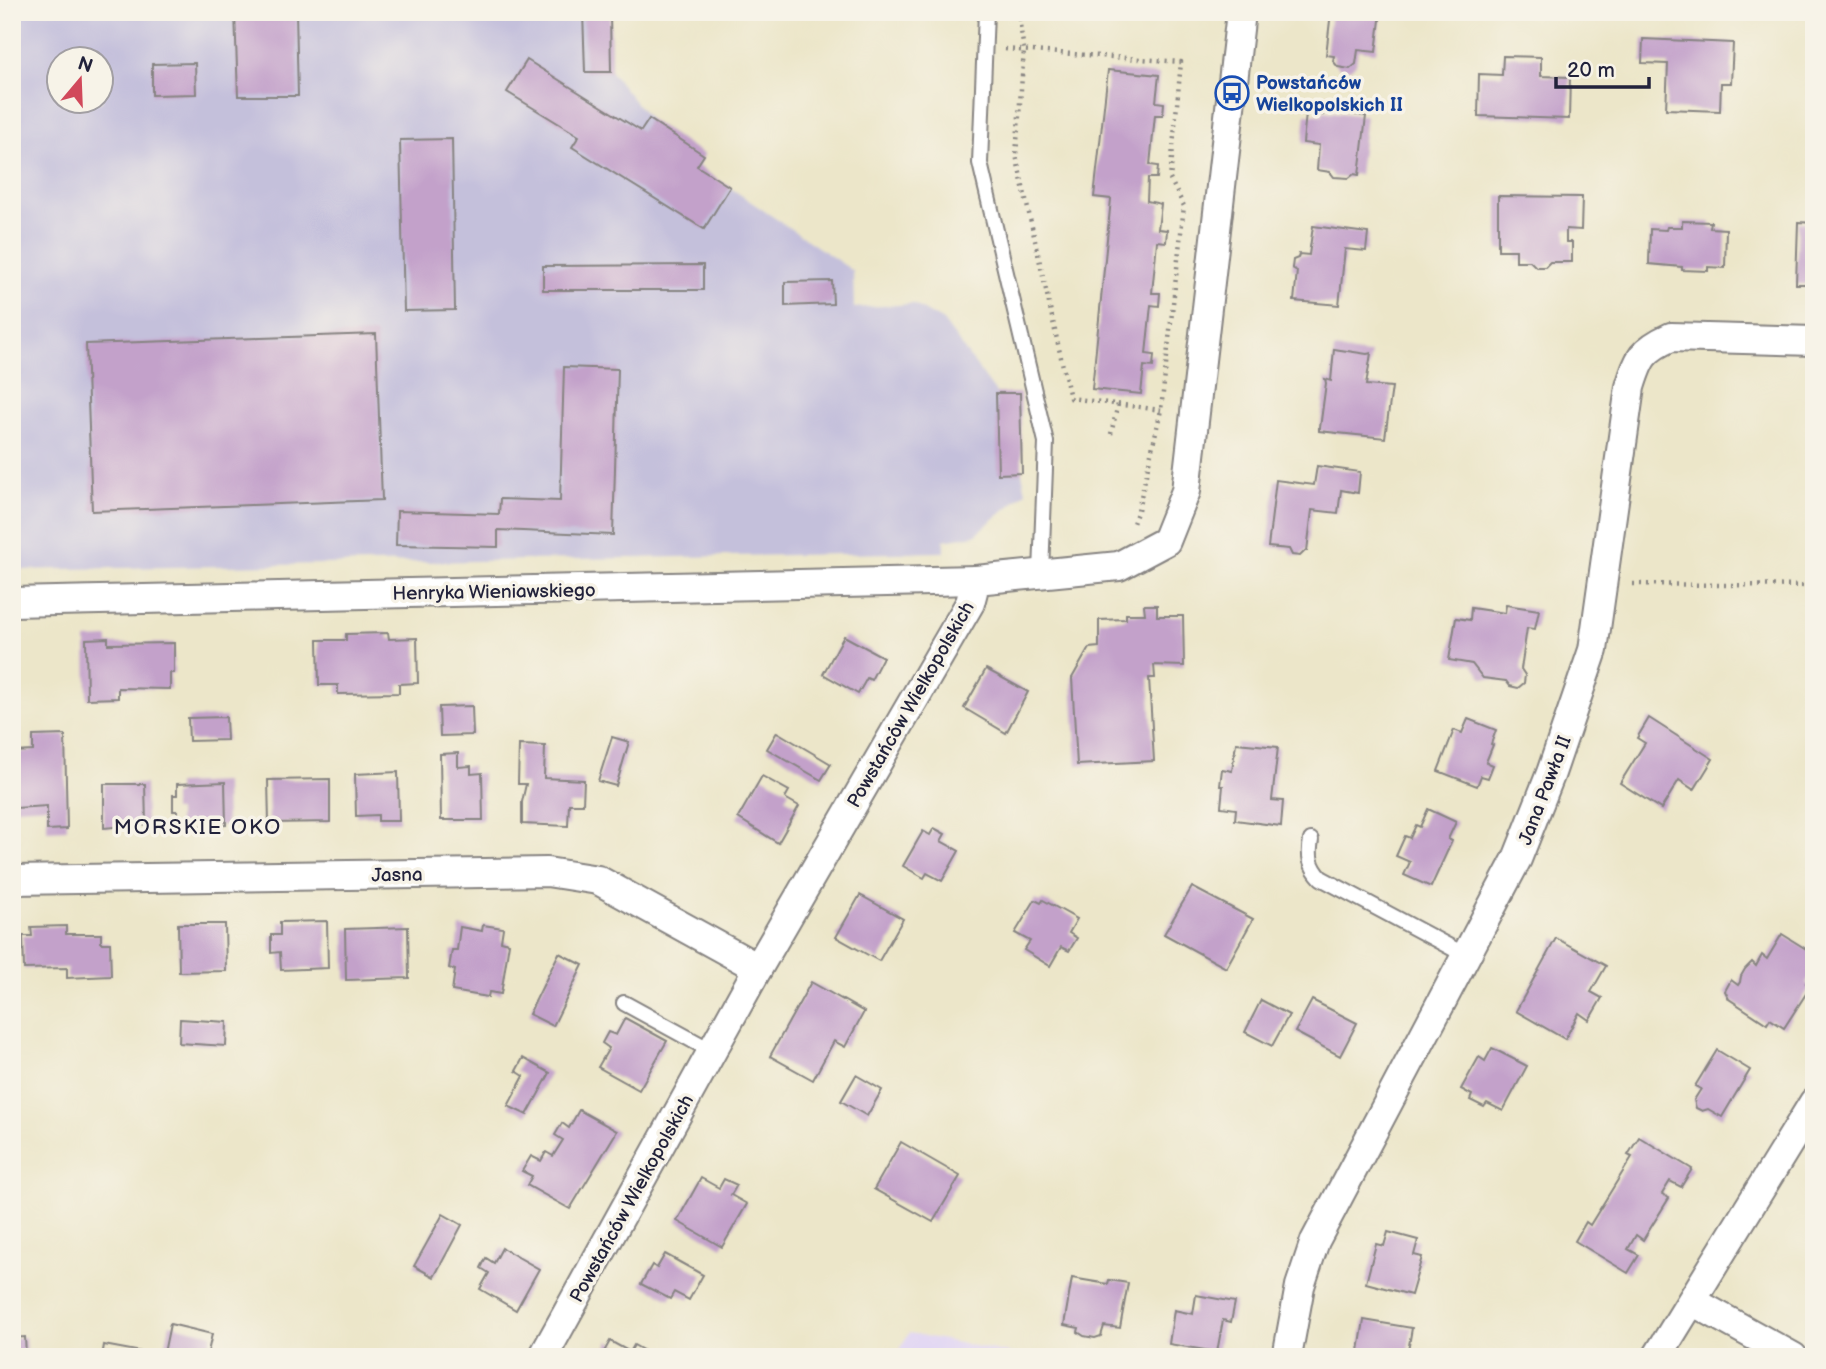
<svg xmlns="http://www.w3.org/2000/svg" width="1826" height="1369" viewBox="0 0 1826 1369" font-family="'Balsamiq Sans',sans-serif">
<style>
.built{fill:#e0d4f4}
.industrial{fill:#c4c0db;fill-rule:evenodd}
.building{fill:#c3a1ca}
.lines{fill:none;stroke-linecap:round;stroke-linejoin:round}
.lane-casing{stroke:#878482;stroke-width:18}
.street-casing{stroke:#878482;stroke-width:32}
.path{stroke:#878482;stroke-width:4.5;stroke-dasharray:2 5;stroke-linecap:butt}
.lane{stroke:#fff;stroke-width:14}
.street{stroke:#fff;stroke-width:28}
.labels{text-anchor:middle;stroke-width:7;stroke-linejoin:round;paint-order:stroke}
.transit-label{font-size:19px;font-weight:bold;fill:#164399;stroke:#f7f3e8;text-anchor:start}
.street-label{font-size:19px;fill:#22223b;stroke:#f7f3e8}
.neighbourhood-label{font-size:21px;letter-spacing:2px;fill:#22223b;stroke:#f7f3e8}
</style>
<rect width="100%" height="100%" fill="#f7f3e8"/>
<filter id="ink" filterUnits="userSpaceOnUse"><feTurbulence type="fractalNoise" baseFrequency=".0143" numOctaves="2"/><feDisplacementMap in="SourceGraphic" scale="14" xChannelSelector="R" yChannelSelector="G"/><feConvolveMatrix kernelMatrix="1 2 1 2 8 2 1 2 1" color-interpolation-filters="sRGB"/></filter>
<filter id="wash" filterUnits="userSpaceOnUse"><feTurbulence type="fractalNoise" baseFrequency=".00686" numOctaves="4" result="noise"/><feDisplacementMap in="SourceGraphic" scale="28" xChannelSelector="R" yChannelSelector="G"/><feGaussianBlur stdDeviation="1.57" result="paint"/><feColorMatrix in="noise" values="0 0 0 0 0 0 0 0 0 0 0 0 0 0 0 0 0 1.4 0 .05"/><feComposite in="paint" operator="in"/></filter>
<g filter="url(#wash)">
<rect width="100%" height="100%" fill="#ece6c9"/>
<polygon class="built" points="909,1333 1029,1357 896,1357"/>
<path class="industrial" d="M12,12h598l1,60 38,47 55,36 -6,11 155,105 1,37 59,-4 30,17 53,72h24l2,80 4,19 -51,43 -31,5v12l-932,18zM60,60h42v42h-42z"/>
<g id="blocks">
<g class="building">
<polygon points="235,12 296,12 298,96 238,96"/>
<polygon points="583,12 610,12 611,72 585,72"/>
<polygon points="1331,12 1381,12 1376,52 1358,50 1356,64 1350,69 1338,67 1333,61 1334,56 1326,55"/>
<polygon points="1643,39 1733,43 1731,83 1721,83 1720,111 1666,109 1668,64 1642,63"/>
<polygon points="1503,56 1541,57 1541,76 1570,77 1569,119 1478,116 1479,74 1502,75"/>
<polygon points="527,60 641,131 649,119 704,155 697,166 730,187 704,229 572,147 579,136 507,92"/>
<polygon points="195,63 196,94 152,95 152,64"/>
<polygon points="1108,70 1159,75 1156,102 1164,103 1163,115 1155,115 1150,165 1158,166 1157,178 1148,178 1147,201 1161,204 1158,229 1167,230 1166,242 1157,241 1152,293 1160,293 1159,306 1151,305 1146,354 1154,355 1153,367 1144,366 1141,394 1092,389 1111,199 1094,197"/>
<polygon points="1323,111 1366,116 1359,175 1354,174 1349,178 1334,177 1330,172 1317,170 1319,145 1303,143 1304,132 1306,114 1323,115"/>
<polygon points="452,139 455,310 404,311 400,140"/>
<polygon points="1498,196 1582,197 1581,230 1566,229 1566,242 1572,242 1572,262 1550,262 1545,267 1536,267 1530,261 1516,261 1516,250 1498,250"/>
<polygon points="1682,221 1711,222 1710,228 1726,229 1725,268 1708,267 1708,271 1682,270 1682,267 1649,264 1650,229 1666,230 1667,227 1682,227"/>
<polygon points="1798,222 1814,223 1814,284 1796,284"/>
<polygon points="1313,226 1368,233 1366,251 1345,249 1339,305 1294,301 1297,271 1292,268 1293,260 1298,258 1299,254 1309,255"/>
<polygon points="703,265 703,290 543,290 543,266"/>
<polygon points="832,281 833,304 785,306 785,282"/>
<polygon points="376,334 382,500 92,511 86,344"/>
<polygon points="1334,349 1367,354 1371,353 1366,385 1392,387 1385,438 1319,431 1319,428 1320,428 1326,383 1325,379 1331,381"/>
<polygon points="564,367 618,369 613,535 498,530 498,547 396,545 397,511 499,514 500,499 560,501"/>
<polygon points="996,393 1020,393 1022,473 998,474"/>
<polygon points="1317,466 1360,472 1358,493 1341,490 1338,513 1312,510 1307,551 1305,551 1300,556 1292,555 1289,549 1268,547 1276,480 1314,485"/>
<polygon points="1144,605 1157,605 1157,616 1183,616 1184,666 1154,665 1155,678 1149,678 1154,761 1077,765 1072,678 1089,648 1099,647 1099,620 1126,619 1126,614 1145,614"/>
<polygon points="1506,605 1539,610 1535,629 1527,628 1521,669 1525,675 1524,683 1518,688 1510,686 1506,681 1483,678 1472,664 1449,660 1456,618 1470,620 1471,608 1505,613"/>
<polygon points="388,633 389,639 417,638 418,683 399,684 399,693 338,694 338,685 319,685 318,640 346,640 346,634"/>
<polygon points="844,636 883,657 871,680 867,678 858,694 823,674"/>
<polygon points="108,638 108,644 174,643 174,673 170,673 170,689 118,688 118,698 87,699 86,639"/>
<polygon points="986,669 1028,692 1006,733 964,708"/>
<polygon points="472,706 473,735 440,736 439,707"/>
<polygon points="226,717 227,740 189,741 188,718"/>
<polygon points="1649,718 1713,759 1694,790 1679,780 1661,809 1620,783 1645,743 1637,738"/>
<polygon points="1468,719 1496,730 1491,744 1493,745 1486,762 1493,765 1488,778 1481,776 1477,786 1438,771 1454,730 1462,733"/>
<polygon points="777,732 831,764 821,780 767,749"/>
<polygon points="65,735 67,829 47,830 47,806 15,808 14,752 33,751 33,736"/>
<polygon points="612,737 629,742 616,786 598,781"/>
<polygon points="1236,743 1278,747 1272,800 1283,801 1281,826 1235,820 1236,809 1221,807 1223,786 1220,786 1222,769 1232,771"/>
<polygon points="519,745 545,746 544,778 584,780 583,804 569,804 568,826 522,824 522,802 526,784 518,784"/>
<polygon points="458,753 458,767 471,766 471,774 482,773 483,820 441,820 440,754"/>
<polygon points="398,772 399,821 378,821 378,815 356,816 355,774"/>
<polygon points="762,776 789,791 785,798 799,806 778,843 738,818"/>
<polygon points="330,779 330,822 269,823 268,780"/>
<polygon points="225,782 226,825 178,827 178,811 173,811 173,795 177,795 177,784"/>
<polygon points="104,784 145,784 146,824 104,828"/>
<polygon points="1428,809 1456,822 1448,839 1452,841 1431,887 1404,875 1410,862 1396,856 1405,836 1410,838 1416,825 1420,827"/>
<polygon points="934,828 945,834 941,841 959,851 942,881 927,873 924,878 903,866 923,831 930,835"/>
<polygon points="1192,887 1253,919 1226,968 1164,934"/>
<polygon points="860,895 903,919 879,961 836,937"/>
<polygon points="1035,900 1041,903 1043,900 1077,919 1069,933 1077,938 1069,951 1061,947 1050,966 1024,950 1030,941 1015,933"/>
<polygon points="327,921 328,968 281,970 280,952 271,953 271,935 280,935 280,922"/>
<polygon points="178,924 225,924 226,971 179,972"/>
<polygon points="483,925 503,928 501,941 509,943 501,994 489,992 488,997 452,991 455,970 449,968 452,950 457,950 460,927 482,931"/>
<polygon points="66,926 66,934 101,934 101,943 110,943 111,976 67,978 67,968 24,969 23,936 32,936 31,927"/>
<polygon points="408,927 409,978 346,980 345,929"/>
<polygon points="1782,934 1814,954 1814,971 1806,983 1811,986 1784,1028 1770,1019 1767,1024 1729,999 1725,991 1731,980 1738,985 1740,982 1741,976 1745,969 1752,962 1756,966 1762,955 1767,959"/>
<polygon points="1556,938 1606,966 1591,992 1602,998 1589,1020 1579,1013 1565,1039 1516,1011"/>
<polygon points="559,953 583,965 553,1026 529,1014"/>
<polygon points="811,982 864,1012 845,1047 834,1041 813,1080 770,1056"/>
<polygon points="1261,1000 1289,1015 1272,1046 1245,1032"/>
<polygon points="1312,1000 1357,1023 1340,1056 1295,1032"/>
<polygon points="625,1018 667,1041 639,1090 598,1067 609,1048 602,1043 608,1032 616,1035"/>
<polygon points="180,1019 227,1022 226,1046 179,1043"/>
<polygon points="1492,1048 1527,1066 1503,1111 1487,1103 1484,1107 1470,1100 1472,1095 1461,1089 1479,1057 1485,1061"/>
<polygon points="1717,1050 1750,1070 1722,1117 1708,1109 1702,1111 1696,1108 1694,1100 1701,1089 1695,1086"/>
<polygon points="523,1058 550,1073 527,1115 508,1106 524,1076 516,1071"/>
<polygon points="856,1075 882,1090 867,1116 841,1101"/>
<polygon points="579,1110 617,1131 570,1209 527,1185 532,1176 522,1171 531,1156 541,1161 546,1152 553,1156 563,1140 555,1135 562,1123 569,1128"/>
<polygon points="1639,1137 1692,1169 1681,1187 1670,1181 1662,1194 1669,1198 1643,1240 1636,1235 1628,1249 1639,1255 1628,1273 1575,1241 1586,1222 1590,1225 1632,1157 1628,1155"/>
<polygon points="901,1142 960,1176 933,1222 874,1189"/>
<polygon points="701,1178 719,1188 724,1179 737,1185 731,1195 747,1204 722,1247 677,1221"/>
<polygon points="443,1214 462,1225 434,1277 414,1266"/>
<polygon points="1388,1232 1418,1240 1414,1255 1422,1257 1411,1295 1366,1283 1376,1244 1384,1246"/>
<polygon points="502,1248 539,1269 516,1310 480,1289 489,1273 481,1268 486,1258 494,1263"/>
<polygon points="665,1254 703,1275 689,1300 674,1292 670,1299 641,1284 652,1265 657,1268"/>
<polygon points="1072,1278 1108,1284 1109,1280 1128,1283 1120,1328 1104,1326 1101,1336 1095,1338 1084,1336 1078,1332 1079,1328 1064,1325"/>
<polygon points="1196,1295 1235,1302 1231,1322 1223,1320 1217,1352 1169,1344 1174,1310 1193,1314"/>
<polygon points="1364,1320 1412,1328 1407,1357 1358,1357"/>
<polygon points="170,1324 212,1334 207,1357 179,1357 164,1353"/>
<polygon points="25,1337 26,1357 12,1357 12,1338"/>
<polygon points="610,1341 630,1352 634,1345 646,1352 644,1357 601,1357"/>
<polygon points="104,1345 158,1355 158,1357 102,1357"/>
</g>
</g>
</g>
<g filter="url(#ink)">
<use href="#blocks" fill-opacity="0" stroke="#878482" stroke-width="2"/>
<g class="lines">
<defs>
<g id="lane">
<polyline points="986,12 980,163 1046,442 1041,573"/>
<path d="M1311,840c-3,16 -1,26 10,38l146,78"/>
<polyline points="624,1003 712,1051"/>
</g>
<g id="street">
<polyline points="12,602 976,580"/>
<polyline points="12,880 547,872 598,880 758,968"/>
<polyline points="1692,1301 1793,1357"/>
<polyline points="543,1357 758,968 970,603 976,580 1119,566 1166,541 1186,491 1241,12"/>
<path d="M1287,1357l13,-71 15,-45 202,-382 34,-86 42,-123 37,-263c9,-29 12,-37 41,-50l143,4"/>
<polyline points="1657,1357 1814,1102"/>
</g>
</defs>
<use href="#lane" class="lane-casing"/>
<use href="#street" class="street-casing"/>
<g class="path">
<polyline points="1018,12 1024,50 1016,155 1070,398 1161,410"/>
<polyline points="1005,49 1181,62 1170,179 1184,206 1161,410 1138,510 1132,526"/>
<polyline points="1111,434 1118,404"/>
<polyline points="1633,584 1814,586"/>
</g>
<use href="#lane" class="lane"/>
<use href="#street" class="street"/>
</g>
</g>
<defs>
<symbol id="bus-ring" viewBox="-11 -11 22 22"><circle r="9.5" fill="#f7f3e8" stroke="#1a4fb4" stroke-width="1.5"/><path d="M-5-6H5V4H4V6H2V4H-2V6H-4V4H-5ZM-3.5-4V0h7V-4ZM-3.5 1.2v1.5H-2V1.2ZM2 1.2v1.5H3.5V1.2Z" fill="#1a4fb4"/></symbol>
</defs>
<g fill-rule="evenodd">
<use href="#bus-ring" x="1213" y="74" width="38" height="38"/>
</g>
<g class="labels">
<g class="transit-label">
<text x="1256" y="89">Powstańców<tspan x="1256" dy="22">Wielkopolskich II</tspan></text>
</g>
<g class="street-label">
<text transform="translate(494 591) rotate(-1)" y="7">Henryka Wieniawskiego</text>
<text transform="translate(910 704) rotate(-60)" y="7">Powstańców Wielkopolskich</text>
<text transform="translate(1544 790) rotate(-69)" y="7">Jana Pawła II</text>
<text transform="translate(397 874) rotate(-1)" y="7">Jasna</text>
<text transform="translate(631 1198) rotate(-61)" y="7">Powstańców Wielkopolskich</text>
</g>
<g class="neighbourhood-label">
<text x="198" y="834">MORSKIE OKO</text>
</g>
</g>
<rect width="1826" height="1369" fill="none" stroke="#f7f3e8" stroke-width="42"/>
<g transform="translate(80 80) rotate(19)"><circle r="33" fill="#f7f3e8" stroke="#a29fa3" stroke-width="2"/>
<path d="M0-5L12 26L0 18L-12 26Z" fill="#d1495b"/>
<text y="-10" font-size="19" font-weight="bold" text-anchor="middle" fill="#22223b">N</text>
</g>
<path d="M1556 77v10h93v-10" fill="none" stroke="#22223b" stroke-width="3.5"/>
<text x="1567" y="77" font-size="21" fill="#22223b" stroke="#f7f3e8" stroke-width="5" paint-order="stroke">20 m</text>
</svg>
